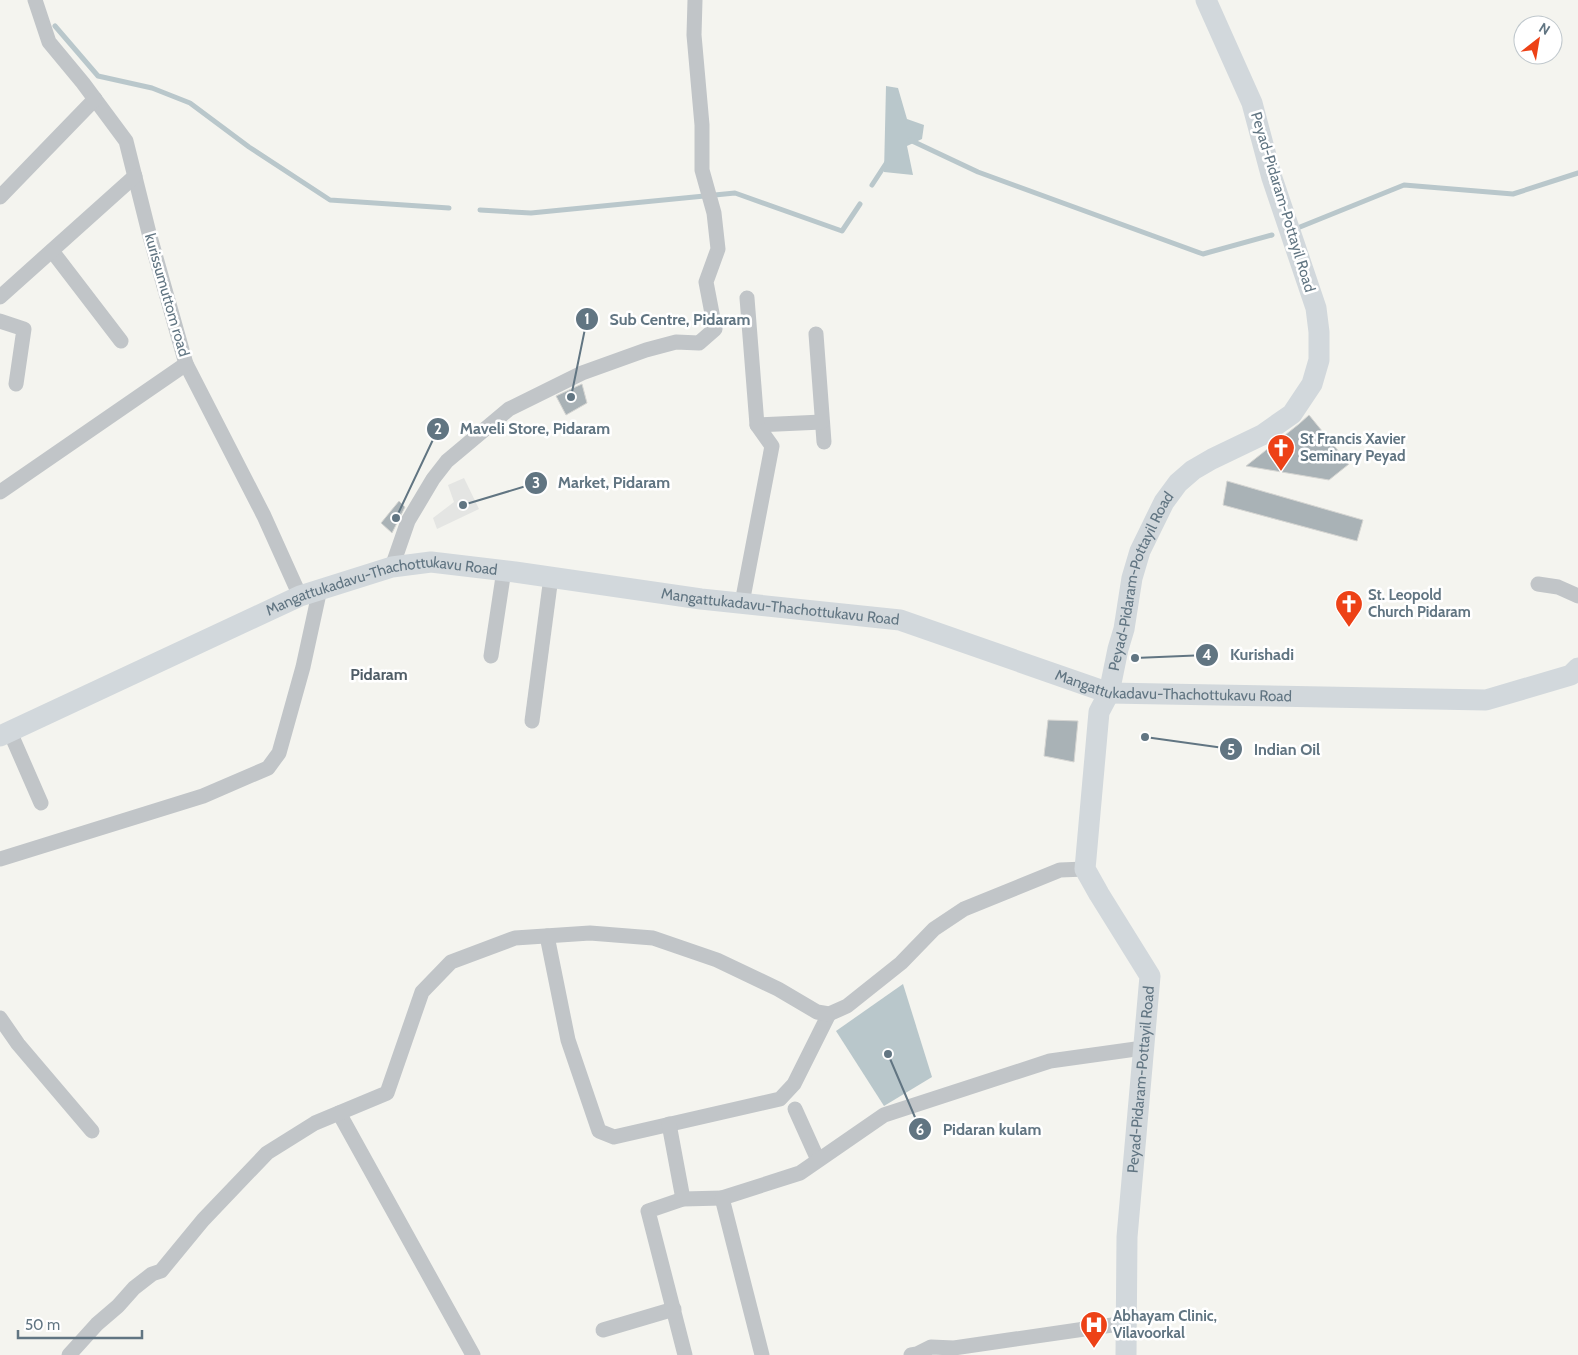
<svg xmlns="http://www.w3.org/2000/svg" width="1578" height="1355" viewBox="0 0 1578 1355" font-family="Cabin,sans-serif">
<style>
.built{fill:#e4e5e3}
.water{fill:#b9c7cb}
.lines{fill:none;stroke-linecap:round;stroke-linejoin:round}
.stream{stroke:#b9c7cb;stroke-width:5}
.building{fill:#a9b2b6;stroke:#d5d5d2}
.street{stroke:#c1c5c8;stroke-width:15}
.secondary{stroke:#d2d8dc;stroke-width:21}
.labels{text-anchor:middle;stroke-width:5;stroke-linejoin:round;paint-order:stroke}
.street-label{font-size:15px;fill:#617582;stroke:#fff}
.poi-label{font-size:15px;font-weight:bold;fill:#617582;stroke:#fff;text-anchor:start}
.neighbourhood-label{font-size:16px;font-weight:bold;fill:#4f5d67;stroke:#fff}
.leader{fill:none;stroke:#617582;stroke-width:2}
.callout-dot{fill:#617582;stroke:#fff;stroke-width:2}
.mark-label{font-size:15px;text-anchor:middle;font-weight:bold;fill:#fff}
.callout-label{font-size:16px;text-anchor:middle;font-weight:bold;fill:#617582;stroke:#fff;stroke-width:5;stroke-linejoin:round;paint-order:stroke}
</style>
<rect width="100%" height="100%" fill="#f4f4ef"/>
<polygon class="built" points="464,478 479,509 437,529 433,518 454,502 448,485"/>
<g class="water">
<polygon points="886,86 898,88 907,119 924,125 922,139 907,146 913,175 884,172"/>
<polygon points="903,984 932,1077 884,1106 836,1031"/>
</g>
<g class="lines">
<g class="stream">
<polyline points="55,26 98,76 152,88 190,103 249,147 330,200 449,208"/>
<polyline points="910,140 978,172 1203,254 1272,235"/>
<polyline points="872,185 887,162"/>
<polyline points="480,210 531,213 735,193 842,231 860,204"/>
<polyline points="1300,227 1404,185 1513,194 1578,173"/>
</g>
</g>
<g class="building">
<polygon points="582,384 587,403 566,415 556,396"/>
<polygon points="1309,415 1349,464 1329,480 1246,466 1299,424"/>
<polygon points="1227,481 1363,520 1357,541 1223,505"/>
<polygon points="399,501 405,507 392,533 381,523"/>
<polygon points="1048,720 1078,721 1074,762 1044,756"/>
</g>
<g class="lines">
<g class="street">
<polyline points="35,0 49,42 83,83 126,141 149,233 186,364 264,516 300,596"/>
<polyline points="0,197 95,99"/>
<polyline points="52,251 121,341"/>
<polyline points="0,297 135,176"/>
<polyline points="0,321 24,329 16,384"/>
<polyline points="816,334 824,442"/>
<polyline points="757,425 822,422"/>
<polyline points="0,492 186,364"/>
<polyline points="392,567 408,521 433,479 447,461 509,409 582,373 646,350 676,342 699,343 715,329 706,282 718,249 714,213 702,170 702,125 694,35 695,0"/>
<polyline points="1538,584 1558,587 1578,596"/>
<polyline points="742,603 772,446 757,425 747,298"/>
<polyline points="491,656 504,570"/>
<polyline points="532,721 551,577"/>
<polyline points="10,732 41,803"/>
<polyline points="0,859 203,796 268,768 279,753 303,667 320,589"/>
<polyline points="547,936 568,1040 599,1131 614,1137 780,1099 794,1084 829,1014"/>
<polyline points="0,1018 18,1044 92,1131"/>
<polyline points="795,1109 818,1160"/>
<polyline points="339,1113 473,1355"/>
<polyline points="669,1124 683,1199"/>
<polyline points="603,1330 674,1309"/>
<polyline points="69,1355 97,1324 118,1306 134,1288 152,1274 161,1271 203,1220 267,1153 315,1123 387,1093 422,992 451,962 515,938 590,933 653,938 717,960 778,989 817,1012 829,1014 847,1006 901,963 934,929 964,909 1060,870 1085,869"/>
<polyline points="685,1355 648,1211 683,1199 722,1198"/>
<polyline points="762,1355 722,1198 800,1173 884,1115 1050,1061 1143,1048"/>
<polyline points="911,1355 917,1354 931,1347 954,1348 1126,1323"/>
</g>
<g class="secondary">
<path id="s1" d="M0,736l300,-140 92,-29 39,-5 84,10 186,27 199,21 209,73 377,7 85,-25 7,-7"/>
<path id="s2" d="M1126,1355l1,-118 23,-261 -51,-82 -14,-25 14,-157 10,-19 9,-44 6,-20 8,-51 8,-27 24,-49 14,-19 15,-13 19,-11 50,-24 30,-21 20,-30 7,-24v-28l-3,-24 -44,-130 -20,-75 -46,-103"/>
</g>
</g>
<defs>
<symbol id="church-pin" viewBox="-11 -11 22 30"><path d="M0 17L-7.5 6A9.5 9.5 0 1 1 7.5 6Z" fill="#ed4116" stroke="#fff"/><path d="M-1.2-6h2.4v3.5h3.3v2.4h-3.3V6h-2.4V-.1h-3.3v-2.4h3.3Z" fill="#fff"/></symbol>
<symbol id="hospital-pin" viewBox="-11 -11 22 30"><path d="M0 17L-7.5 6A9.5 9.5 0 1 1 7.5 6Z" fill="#ed4116" stroke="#fff"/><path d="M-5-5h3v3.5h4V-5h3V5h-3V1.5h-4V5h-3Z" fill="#fff"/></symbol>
</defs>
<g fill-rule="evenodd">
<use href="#church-pin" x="1265" y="432" width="32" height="43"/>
<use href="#church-pin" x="1333" y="588" width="32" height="43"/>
<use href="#hospital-pin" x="1078" y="1309" width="32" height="43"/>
</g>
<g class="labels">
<g class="street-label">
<text transform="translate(1283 202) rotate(73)" y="5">Peyad-Pidaram-Pottayil Road</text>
<text transform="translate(167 295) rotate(74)" y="5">kurissumuttom road</text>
<text dy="5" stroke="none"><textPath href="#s2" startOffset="801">Peyad-Pidaram-Pottayil Road</textPath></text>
<text dy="5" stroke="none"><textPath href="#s1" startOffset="414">Mangattukadavu-Thachottukavu Road</textPath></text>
<text dy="5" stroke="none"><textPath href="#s1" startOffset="819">Mangattukadavu-Thachottukavu Road</textPath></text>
<text dy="5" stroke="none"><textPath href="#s1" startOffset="1224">Mangattukadavu-Thachottukavu Road</textPath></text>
<text dy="5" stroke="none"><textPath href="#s2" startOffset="276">Peyad-Pidaram-Pottayil Road</textPath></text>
</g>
<g class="poi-label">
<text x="1300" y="444">St Francis Xavier<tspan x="1300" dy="17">Seminary Peyad</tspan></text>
<text x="1368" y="600">St. Leopold<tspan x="1368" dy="17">Church Pidaram</tspan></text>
<text x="1113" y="1321">Abhayam Clinic,<tspan x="1113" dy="17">Vilavoorkal</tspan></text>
</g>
<g class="neighbourhood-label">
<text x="379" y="680">Pidaram</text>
</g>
</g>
<path class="leader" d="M571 397L587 319M396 518L438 429M463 505L536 483M1135 658L1207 655M1145 737L1231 749M888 1054L920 1129"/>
<g class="callout-dot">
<circle cx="571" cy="397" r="5"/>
<circle cx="396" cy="518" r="5"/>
<circle cx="463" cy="505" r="5"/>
<circle cx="1135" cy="658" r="5"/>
<circle cx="1145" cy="737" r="5"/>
<circle cx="888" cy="1054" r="5"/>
<circle cx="587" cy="319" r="12"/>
<circle cx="438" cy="429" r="12"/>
<circle cx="536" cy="483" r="12"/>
<circle cx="1207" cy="655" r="12"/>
<circle cx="1231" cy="749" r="12"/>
<circle cx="920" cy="1129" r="12"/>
</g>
<g class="mark-label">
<text x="587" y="324">1</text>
<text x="438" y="434">2</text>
<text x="536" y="488">3</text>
<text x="1207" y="660">4</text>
<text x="1231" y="755">5</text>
<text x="920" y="1135">6</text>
</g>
<g class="callout-label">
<text x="680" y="325">Sub Centre, Pidaram</text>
<text x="535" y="434">Maveli Store, Pidaram</text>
<text x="614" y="488">Market, Pidaram</text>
<text x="1262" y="660">Kurishadi</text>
<text x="1287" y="755">Indian Oil</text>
<text x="992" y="1135">Pidaran kulam</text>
</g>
<g transform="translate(1538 40) rotate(31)"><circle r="24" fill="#ffffff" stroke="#c0c8cd"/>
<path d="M0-4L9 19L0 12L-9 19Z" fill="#ed4116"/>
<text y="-8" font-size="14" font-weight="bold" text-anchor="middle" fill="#617582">N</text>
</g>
<path d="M18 1330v8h124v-8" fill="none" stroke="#617582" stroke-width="2.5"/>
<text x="25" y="1330" font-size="15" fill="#617582" stroke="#ffffff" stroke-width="4" paint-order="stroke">50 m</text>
</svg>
